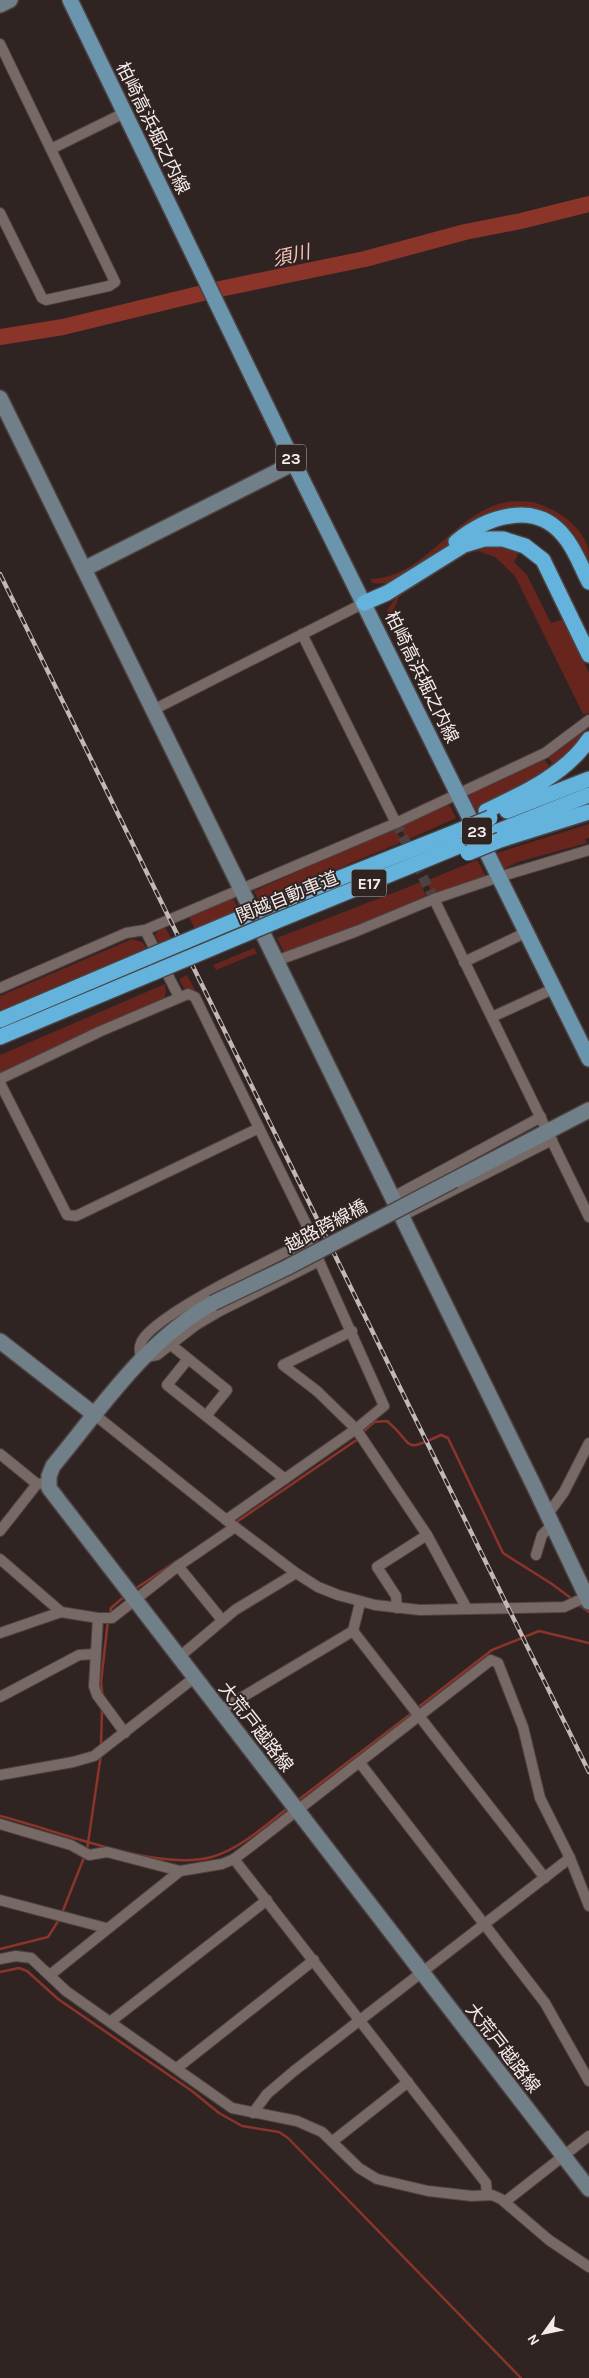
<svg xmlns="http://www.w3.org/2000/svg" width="589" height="2378" viewBox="0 0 589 2378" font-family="Karla,'Noto Sans JP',sans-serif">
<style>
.green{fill:#67251d}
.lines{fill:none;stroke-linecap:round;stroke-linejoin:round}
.stream{stroke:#8b3429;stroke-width:2.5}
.river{stroke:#8b3429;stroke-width:16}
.street-tunnel{stroke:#4d4240;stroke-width:10;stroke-dasharray:10 5;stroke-linecap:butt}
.street-casing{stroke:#4d4241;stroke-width:12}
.secondary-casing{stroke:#4d4241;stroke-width:18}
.primary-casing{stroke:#4d4241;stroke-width:18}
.highway-casing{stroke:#4d4241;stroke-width:18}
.street{stroke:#776966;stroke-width:10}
.secondary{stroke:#717f89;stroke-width:15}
.primary{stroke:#6b95ad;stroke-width:15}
.highway{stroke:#63b3dc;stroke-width:15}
.rail-casing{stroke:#c1b8b7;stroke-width:4.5}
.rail{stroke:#302422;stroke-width:2.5;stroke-dasharray:8;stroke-linecap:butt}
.secondary-bridge-casing{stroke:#4d4241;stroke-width:18;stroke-linecap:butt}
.highway-bridge-casing{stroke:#4d4241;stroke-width:18;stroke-linecap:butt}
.secondary-bridge{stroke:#717f89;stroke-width:15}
.highway-bridge{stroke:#63b3dc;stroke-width:15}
.labels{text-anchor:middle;stroke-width:4;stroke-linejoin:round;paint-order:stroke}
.shield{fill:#302422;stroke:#b8afae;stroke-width:1}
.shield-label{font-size:16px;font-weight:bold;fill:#f3ebea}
.street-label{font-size:18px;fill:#f3ebea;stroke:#302422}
.water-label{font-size:19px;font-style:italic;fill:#f7c4bb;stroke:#302422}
</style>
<rect width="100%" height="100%" fill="#302422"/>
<g class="green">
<path d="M533,502c23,7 46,21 55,45 1,7 1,19 1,27l-47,-58c-14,2 -65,8 -75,14 -25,16 -63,59 -95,53l-2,-4c54,-1 82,-63 132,-76 10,-3 21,-1 31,-1z"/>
<polygon points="502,545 520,551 514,562 527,575 551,623 564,619 589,673 589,713 583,714 515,576 495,557 478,551 466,554 403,593 399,597 391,616 386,616 389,607 398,595 472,548"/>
<path d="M589,727c-15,41 -77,66 -114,83l-7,-15 2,-2 74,-34 5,7 3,-3 -5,-7 12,-6z"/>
<polygon points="441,805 450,806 456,818 407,840 401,829 402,823"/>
<polygon points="589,824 589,838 585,839 587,843 518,862 504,869 497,853"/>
<polygon points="395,828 402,842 351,863 261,906 254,891"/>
<polygon points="477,860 485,875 483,879 440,895 431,891 426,881"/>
<polygon points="421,882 426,897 425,901 285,954 277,938"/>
<polygon points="233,898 241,915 197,933 189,917"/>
<polygon points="165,927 173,942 162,947 155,936 157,931"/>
<polygon points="132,939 142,942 147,948 0,1012 0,996"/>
<polygon points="254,948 257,953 216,970 213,965"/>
<polygon points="187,975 196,992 194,993 184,988 179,979"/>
<polygon points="165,984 166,992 164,1000 0,1074 0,1055"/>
</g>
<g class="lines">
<g class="stream">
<path d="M363,1432l11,-10 13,-1c29,24 13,33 54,14l7,3 55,115 49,31 20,15"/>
<polyline points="235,1523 358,1439"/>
<polyline points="135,1589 178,1560"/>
<polyline points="578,1604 589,1612"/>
<polyline points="110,1615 111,1608 126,1595"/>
<polyline points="103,1699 101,1682 108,1620"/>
<polyline points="416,1709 492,1650 539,1631 589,1643"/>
<polyline points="101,1746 102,1709"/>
<polyline points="297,1801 412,1713"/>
<path d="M0,1816c57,14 156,56 212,41 28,-8 54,-32 77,-50"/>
<polyline points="87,1850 101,1754"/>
<polyline points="62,1913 85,1855"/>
<polyline points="0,1949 48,1937 60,1918"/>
<polyline points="0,1972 19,1968 27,1971 58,1999 192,2091 219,2113 242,2126 279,2132 288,2138 521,2378"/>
</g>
<polyline class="river" points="0,337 63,327 215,290 365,259 465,232 521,221 589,204"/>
<polyline class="street-tunnel" points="396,823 434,899"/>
<defs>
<g id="street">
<polyline points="0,44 115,282 109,286 46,300 42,298 0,213"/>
<polyline points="51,149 124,113"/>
<polyline points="302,634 396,823"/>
<polyline points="153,710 364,603"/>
<polyline points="434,899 589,1217"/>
<polyline points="145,930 179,997"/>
<polyline points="276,961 357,931 434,899 499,877 589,850"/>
<polyline points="464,962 527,932"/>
<polyline points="0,988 126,933 145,930 396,823 545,753 589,720"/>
<polyline points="492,1017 555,988"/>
<polyline points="0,1079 101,1031 188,994 195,997 259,1128"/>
<polyline points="0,1083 67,1215 76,1216 259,1128 309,1230 319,1261 384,1406 356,1429 226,1520"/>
<polyline points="393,1197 541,1117"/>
<polyline points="402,1216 552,1140"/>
<path d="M312,1239c-30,15 -162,77 -171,104 -2,4 -1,11 0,15l16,-3 39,-30 22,-13 101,-51"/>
<polyline points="352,1331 283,1365 317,1391 356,1429 427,1535 467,1609"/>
<polyline points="170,1344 227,1390 206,1416"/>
<polyline points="188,1359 167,1385 285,1479"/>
<polyline points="95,1415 235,1527 296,1573 318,1587 338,1595 375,1605 420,1610 564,1607 586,1597"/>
<polyline points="0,1454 37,1484"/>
<polyline points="548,1514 564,1492 589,1443"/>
<polyline points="0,1531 37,1484 48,1483"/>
<polyline points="536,1555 542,1535 553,1524"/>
<polyline points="0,1559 61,1612 98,1618 112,1618 178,1566 235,1527"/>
<polyline points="178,1566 222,1620"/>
<polyline points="397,1608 396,1596 377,1567 427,1535"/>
<polyline points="98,1618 94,1686 97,1695 125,1733"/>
<polyline points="353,1631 545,1878"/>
<polyline points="0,1633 61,1612"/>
<polyline points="178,1658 235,1610 296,1573"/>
<polyline points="0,1697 79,1655 95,1654"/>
<polyline points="219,1711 353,1631 360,1603"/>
<polyline points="360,1763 545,2003 589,2081"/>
<polyline points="0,1775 73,1762 94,1756 194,1678"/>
<polyline points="0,1824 71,1845 89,1855 107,1852 180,1871 222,1864 234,1859 250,1847 491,1660 498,1663 523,1727 540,1798 570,1858 589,1906"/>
<polyline points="234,1859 486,2183 487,2195"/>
<polyline points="0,1900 106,1928"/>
<polyline points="0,1959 16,1956 31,1958 66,1991 232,2108 297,2121 322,2132 359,2168 377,2179 428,2191 472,2196 492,2195 501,2199 549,2240 589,2267"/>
<polyline points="50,1975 180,1871"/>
<polyline points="110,2022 267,1900"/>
<polyline points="177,2068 314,1960"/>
<polyline points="253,2113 267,2094 294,2071 570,1858"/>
<polyline points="333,2141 408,2082"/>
<polyline points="506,2201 589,2136"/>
</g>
<g id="secondary">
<polyline points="0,5 10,0"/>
<polyline points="0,398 535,1488 589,1602"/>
<polyline points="84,569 294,463"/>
<polyline points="454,1180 589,1110"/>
<path d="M213,1303c-68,38 -111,104 -160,163l-4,10v12l540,701"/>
<polyline points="0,1341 95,1415"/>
</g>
<polyline id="primary" points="70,0 294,463 589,1059"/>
<g id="highway">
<path d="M456,542c30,-25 78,-42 107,-7 12,13 18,32 26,47"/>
<polyline points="364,603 387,593 464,545 484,539 503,539 525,546 543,560 589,655"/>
<path d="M486,811c36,-17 80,-37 103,-72"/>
<polyline points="507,811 589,779"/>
<polyline points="496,832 589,795"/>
<polyline points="500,840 589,812"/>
<polyline points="267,907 458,831"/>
<polyline points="274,922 464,844"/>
<polyline points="0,1020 148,957"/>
<polyline points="0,1037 155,972"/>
</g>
</defs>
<use href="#street" class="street-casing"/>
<use href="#secondary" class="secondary-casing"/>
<use href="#primary" class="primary-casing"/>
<use href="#highway" class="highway-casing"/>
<use href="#street" class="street"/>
<use href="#secondary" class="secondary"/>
<use href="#primary" class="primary"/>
<use href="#highway" class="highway"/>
<defs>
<polyline id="rail" points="0,574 589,1772"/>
</defs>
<use href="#rail" class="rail-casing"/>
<use href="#rail" class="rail"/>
<defs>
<polyline id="secondary-bridge" points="213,1303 288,1267 454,1180"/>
<g id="highway-bridge">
<polyline points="458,831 490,818"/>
<polyline points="468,853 500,840"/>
<polyline points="148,957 267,907"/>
<polyline points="155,972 274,922"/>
</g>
</defs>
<use href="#secondary-bridge" class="secondary-bridge-casing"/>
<use href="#highway-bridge" class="highway-bridge-casing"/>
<use href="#secondary-bridge" class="secondary-bridge"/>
<use href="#highway-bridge" class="highway-bridge"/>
</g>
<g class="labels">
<g class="shield">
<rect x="276" y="444.5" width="30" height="27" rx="4"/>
<rect x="462" y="817.5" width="30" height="27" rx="4"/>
<rect x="351.5" y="869.5" width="35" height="27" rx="4"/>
</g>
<g class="shield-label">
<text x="291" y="464">23</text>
<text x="477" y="837">23</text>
<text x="369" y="889">E17</text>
</g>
<g class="street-label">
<text transform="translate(153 128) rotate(64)" y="6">柏崎高浜堀之内線</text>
<text transform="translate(422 677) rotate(64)" y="6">柏崎高浜堀之内線</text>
<text transform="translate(287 897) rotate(-22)" y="6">関越自動車道</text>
<text transform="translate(326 1226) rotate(-28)" y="6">越路跨線橋</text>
<text transform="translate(256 1727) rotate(52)" y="6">大荒戸越路線</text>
<text transform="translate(503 2048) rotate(52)" y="6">大荒戸越路線</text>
</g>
<g class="water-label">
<text transform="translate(291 255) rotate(-13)" y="7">須川</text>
</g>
</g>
<g transform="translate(544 2333) rotate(237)" stroke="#302422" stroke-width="4" paint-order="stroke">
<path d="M0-4L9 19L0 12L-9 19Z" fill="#f3ebea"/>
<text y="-8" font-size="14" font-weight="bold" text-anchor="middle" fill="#f3ebea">N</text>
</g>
</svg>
